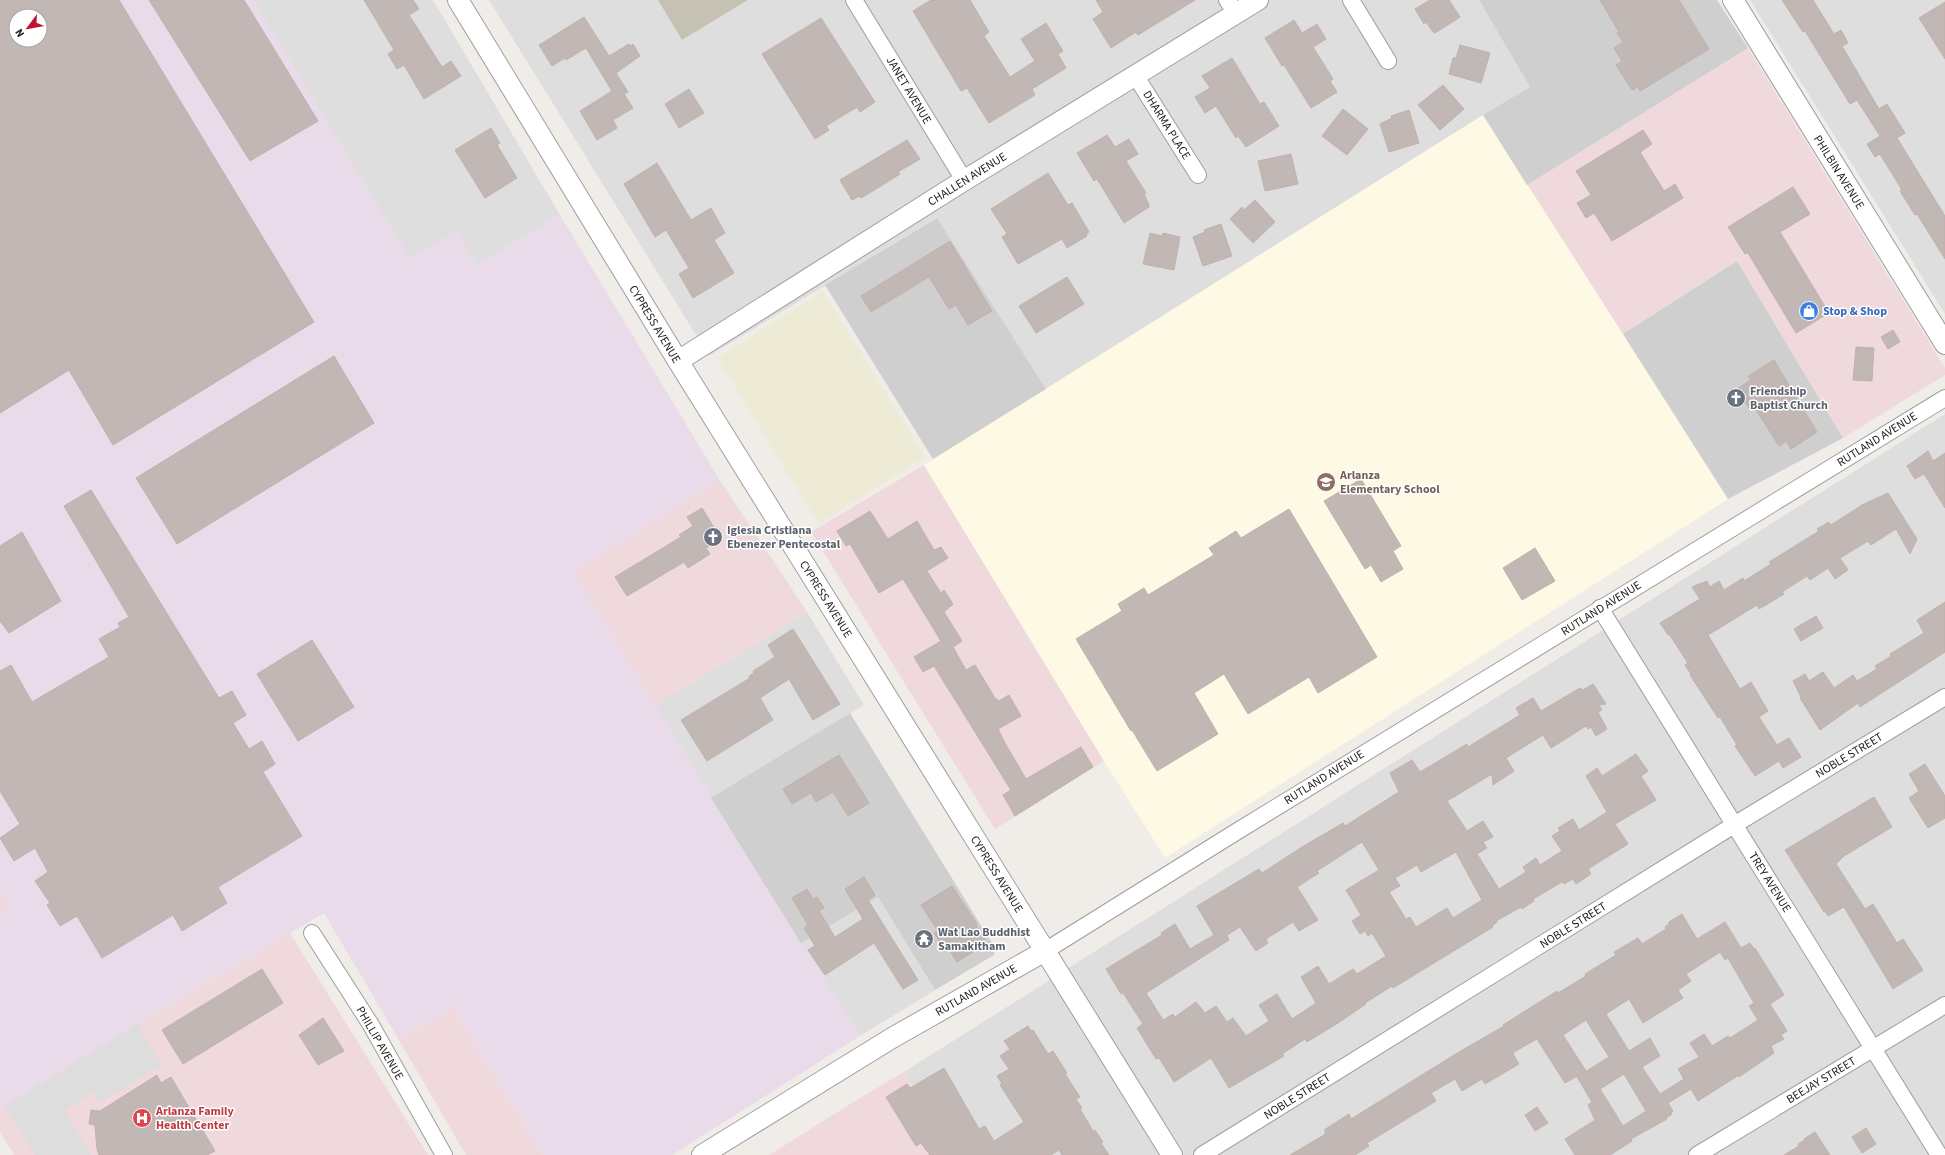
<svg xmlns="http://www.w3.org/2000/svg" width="1945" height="1155" viewBox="0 0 1945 1155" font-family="'Source Sans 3',sans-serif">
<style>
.residential{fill:#dfdede}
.commercial{fill:#f0d9dc}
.industrial{fill:#e9dbe9;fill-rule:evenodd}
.education{fill:#fdf9e5}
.religious{fill:#cfcfcf}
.construction{fill:#c5c2b4}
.farmland{fill:#edebd5}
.parking{fill:#ddd}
.building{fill:#c1b7b5;stroke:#c1b1ab;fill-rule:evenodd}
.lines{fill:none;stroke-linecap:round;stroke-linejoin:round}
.minor-casing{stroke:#9e9e9e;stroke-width:18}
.tertiary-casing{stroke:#9e9e9e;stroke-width:22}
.minor{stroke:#fff;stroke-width:16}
.tertiary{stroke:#fff;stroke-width:20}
.labels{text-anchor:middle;stroke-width:3;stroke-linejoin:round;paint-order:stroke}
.street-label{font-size:12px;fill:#212121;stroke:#fff}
.shop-label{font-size:12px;font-weight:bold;fill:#366cbe;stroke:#fff;text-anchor:start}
.worship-label{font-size:12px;font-weight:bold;fill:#5b616d;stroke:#fff;text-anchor:start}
.education-label{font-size:12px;font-weight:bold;fill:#785e54;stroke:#fff;text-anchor:start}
.health-label{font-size:12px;font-weight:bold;fill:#be3a42;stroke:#fff;text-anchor:start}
</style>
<rect width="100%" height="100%" fill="#f0ece8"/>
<g class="residential">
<polygon points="253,0 433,0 560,215 477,265 410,259"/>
<polygon points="489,0 658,0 682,40 748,0 1479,0 1530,87 1046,389 936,218 709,356"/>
<polygon points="1750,0 1945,0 1945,314"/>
<polygon points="1945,414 1945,1155 954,1155 904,1072"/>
<polygon points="807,612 864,705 711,798 655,705"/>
<polygon points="878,897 935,990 860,1036 801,943"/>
</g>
<g class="commercial">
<polygon points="1748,48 1945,368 1945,375 1843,438 1737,261 1623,334 1527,185"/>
<polygon points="924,465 1104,761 995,829 811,532"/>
<polygon points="719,479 807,612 655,705 577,579 575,571"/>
<polygon points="0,892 10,907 0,913"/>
<polygon points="290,933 428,1155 14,1155 0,1132 0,1111 140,1022"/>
<polygon points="453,1007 543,1155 466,1155 399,1040"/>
<polygon points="904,1072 954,1155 769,1155 860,1098"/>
</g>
<path class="industrial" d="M0,0h253l157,259 46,-28 21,34 83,-50 159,264 -143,92 1,7 283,458 -188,119h-129l-90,-148 -54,33 -75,-127 -184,109 -140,89v-198l9,-6 -9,-15zM16,16h24v24h-24z"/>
<polygon class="education" points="1483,115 1728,499 1165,858 1104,761 924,465"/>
<g class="religious">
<polygon points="1479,0 1717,0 1748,48 1527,185 1483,115 1530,87"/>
<polygon points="937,218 1046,389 933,459 825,285"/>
<polygon points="1737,261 1843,438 1728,499 1623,334"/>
<polygon points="850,713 995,948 994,955 935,990 878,897 801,943 711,798"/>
</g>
<polygon class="construction" points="658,0 748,0 682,40"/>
<polygon class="farmland" points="823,291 925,457 819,524 717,358"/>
<polygon class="parking" points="137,1024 162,1065 99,1103 93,1092 64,1110 91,1155 35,1155 5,1106"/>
<g class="building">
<path d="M0,0h119l195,322 -201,123 -44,-75 -69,43zM16,16h24v24h-24z"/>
<polygon points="149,0 244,0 318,121 250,161"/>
<polygon points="364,0 413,0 419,9 409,15 442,67 451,61 461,76 424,99 404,65 397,69 388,54 394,50"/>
<polygon points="931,0 970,0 989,32 984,36 1010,77 1035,61 1021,39 1046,23 1063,51 1058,54 1066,68 1032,89 1035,95 989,123 967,88 961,91 913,11"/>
<polygon points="1096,0 1195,0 1138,35 1136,32 1111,48 1093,19 1103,12"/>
<polygon points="1430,0 1449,0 1460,17 1435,33 1433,32 1426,22 1424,24 1415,9"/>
<polygon points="1600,0 1679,0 1709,49 1640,91 1638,87 1632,90 1616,65 1622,61 1614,48 1623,42 1617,33 1619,32"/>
<polygon points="1782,0 1813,0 1834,34 1841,30 1848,43 1842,46 1879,109 1887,104 1905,133 1897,138 1945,216 1945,259 1917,214 1915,215 1900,191 1902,190 1880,154 1875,157 1867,144 1880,136 1857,100 1850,104 1805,31 1803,32"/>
<polygon points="1945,2 1945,59 1919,18"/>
<polygon points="584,17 609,56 629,44 631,46 633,44 640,56 616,73 628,92 624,94 633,108 613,120 617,128 597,140 580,111 612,91 586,48 566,60 565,58 552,66 539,45"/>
<polygon points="821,18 875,102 860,112 857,107 826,126 829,130 815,139 762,54"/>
<polygon points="1294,20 1302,33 1317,24 1326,39 1313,47 1333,79 1330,81 1337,92 1311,108 1284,65 1282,66 1265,38"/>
<polygon points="1460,45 1490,53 1481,83 1449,74 1453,58 1456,58"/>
<polygon points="1232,58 1260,104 1264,102 1279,126 1246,147 1238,136 1236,138 1216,106 1205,113 1195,97 1210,88 1202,76"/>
<polygon points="1443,85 1464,109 1440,130 1418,105"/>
<polygon points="689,89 704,113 679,128 665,104"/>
<polygon points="1343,109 1368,129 1347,155 1322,136"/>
<polygon points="1409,110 1419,143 1389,152 1380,124 1392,118 1391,116"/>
<polygon points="491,128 500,143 497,145 517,178 485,198 455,150"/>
<polygon points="1643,130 1652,144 1640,152 1664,191 1675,184 1683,198 1612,241 1594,213 1586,218 1577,203 1591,195 1576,171"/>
<polygon points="1107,135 1115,147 1129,139 1138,154 1126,161 1146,193 1144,194 1149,205 1149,207 1124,223 1097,179 1094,181 1077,153"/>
<polygon points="907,140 920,159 898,172 900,174 881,186 861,198 860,196 852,200 840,180"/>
<polygon points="1291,154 1298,184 1265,191 1258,161"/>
<polygon points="657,163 691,220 711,208 725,233 714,240 734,273 693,298 679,274 689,268 666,230 655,237 624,184"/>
<polygon points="1048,173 1068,205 1072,203 1089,232 1086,234 1087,236 1067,248 1062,239 1018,264 1002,237 1007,234 991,209"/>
<polygon points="1793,187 1810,214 1780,232 1829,313 1796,333 1748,253 1745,254 1728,227"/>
<polygon points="1255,200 1275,222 1253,243 1230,219 1242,207 1244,210"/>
<polygon points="1221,224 1232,256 1203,266 1193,237 1205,232 1204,230"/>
<polygon points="1150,233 1162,236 1163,233 1180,237 1174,270 1143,264"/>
<polygon points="950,241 992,311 968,325 956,305 949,309 929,277 871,312 861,296"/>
<polygon points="1067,277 1084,304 1036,333 1019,306"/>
<polygon points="1893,330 1900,342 1888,349 1881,337"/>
<polygon points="1856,347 1874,348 1872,381 1853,380"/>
<polygon points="334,356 374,423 177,544 136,478"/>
<polygon points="1774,360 1817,432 1791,449 1786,441 1779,446 1753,405 1749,408 1737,389 1751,380 1748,376"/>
<polygon points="1928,451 1933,461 1945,453 1945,508 1924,474 1915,479 1907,466"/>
<polygon points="1361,479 1401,546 1393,551 1403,569 1381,582 1371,565 1365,569 1324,501"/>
<polygon points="91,490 219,698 232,691 246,715 233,723 249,749 262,741 275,764 263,772 302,836 218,887 227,903 182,931 173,915 102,958 77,916 60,926 47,905 50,903 35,881 48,872 35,848 14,861 0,838 20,824 0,791 0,671 11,665 32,702 109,657 99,639 120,627 118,623 129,617 64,506"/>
<polygon points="1888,493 1917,539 1910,554 1896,529 1871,545 1868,541 1840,558 1848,570 1835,579 1828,568 1810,580 1807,576 1782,592 1784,594 1759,609 1757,605 1708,635 1740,689 1751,682 1768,711 1759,717 1777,745 1789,738 1801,757 1783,768 1779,761 1755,776 1735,746 1737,745 1720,717 1718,718 1690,675 1691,674 1685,665 1688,663 1669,634 1668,635 1660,623 1700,599 1692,587 1707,581 1710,587 1719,581 1724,590 1743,578 1744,581 1771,564 1769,562 1819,531 1817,529 1829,522 1831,525 1862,505"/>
<polygon points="702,508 721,539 706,548 710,554 688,568 684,562 627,596 615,577 681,537 679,535 693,526 687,517"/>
<polygon points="1289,509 1377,657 1318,693 1309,677 1248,714 1224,674 1194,693 1218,734 1157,771 1132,730 1131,731 1076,639 1122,611 1118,604 1144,588 1148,595 1214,555 1209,548 1236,531 1241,538"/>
<polygon points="870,511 888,539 917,521 934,550 941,547 948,558 927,571 941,593 944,590 953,604 944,612 962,641 953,647 966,670 975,665 995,698 999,701 1009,695 1021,716 998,729 1005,743 1026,779 1081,747 1093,767 1015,816 1003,795 1011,790 934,666 923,672 914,657 941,641 903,579 879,593 850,544 846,546 837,531"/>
<polygon points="22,532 61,601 9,633 0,621 0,546"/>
<polygon points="1535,548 1555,581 1522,600 1503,568"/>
<polygon points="1945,602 1945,652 1860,707 1858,703 1820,730 1800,698 1801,697 1793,681 1805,674 1809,681 1823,672 1834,688 1853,675 1857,681 1877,669 1875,666 1891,656 1890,654 1924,633 1917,620"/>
<polygon points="1816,616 1823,628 1801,641 1794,629"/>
<polygon points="793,629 840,704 813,720 789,679 760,698 773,720 707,761 681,720 750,678 749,676 754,673 753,671 775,657 768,645"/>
<polygon points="312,640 354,707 298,741 257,674"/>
<path d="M1593,684l13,20 -7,1 3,5 -4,2 9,17 -11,7 -5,-9 -3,2 -2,-3 -35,22 -8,-13 -37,23 8,13 -21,14 -1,-11 -45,27 20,30 16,-10 10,16 -10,5 4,6 -10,6 22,35 27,-17 -3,-5 13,-9 4,7 22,-14 -10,-15 8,-5 -2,-3 15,-9 6,11 28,-18 -21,-36 11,-8 5,8 34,-22 12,17 -7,5 15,24 -41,24 13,20 -40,25 3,5 -15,10 -3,-5 -9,5 -2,-2 -29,17 1,2 -12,8 -1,-2 -25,14 1,1 -5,4 1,1 -100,61 -1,-2 -27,17 1,1 -28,19 -31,19 -2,-3 -23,15 2,2 -55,32 -18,-30 -37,24 -15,-24 -3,1 -19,-31 6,-4 -20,-31 -2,1 -15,-25 56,-34 -1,-2 14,-9 15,25 24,-14 -17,-29 62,-37 3,4 40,-26 41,-24 2,3 54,-34 -9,-19 22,-13 8,12 47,-28 1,3 52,-32 -4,-7 17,-10 8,13 39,-23 3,2zM1362,842l17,28 -33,20 15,25 -9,6 8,13 5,-3 3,5 4,-3 14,23 -29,18 -4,-5 -24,15 -11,-18 -17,11 15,26 -24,16 -15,-25 -18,11 10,16 -23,15 -13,-18 -6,4 -11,-16 -11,7 -9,-11 -21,15 -2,-3 -10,6 -17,-27 83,-53 -2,-5 13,-8 16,24 12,-8 -2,-4 27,-17 6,9 19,-11 -21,-33 22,-14 -2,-2zM1456,852l26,48 -29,18 -6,-10 -31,19 -6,-10 -4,2 -17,-27 11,-6 -5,-8 22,-13 4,7z"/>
<polygon points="839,755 869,803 848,816 833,792 816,802 811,793 792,804 783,789"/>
<polygon points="1925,764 1945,796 1945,818 1928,828 1909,798 1919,791 1909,774"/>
<polygon points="1874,797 1892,827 1844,856 1836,864 1865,909 1873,904 1897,943 1903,939 1923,970 1893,989 1844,907 1828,916 1825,911 1824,912 1785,850"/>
<polygon points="864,877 875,895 868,900 918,980 903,989 874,943 825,975 808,950 815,946 804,928 808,925 792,898 807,889 813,899 817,897 824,908 819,911 835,937 863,919 845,889"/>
<polygon points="952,886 977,924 976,925 987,943 957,962 947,946 944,948 934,933 938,931 921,905"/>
<path d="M1682,914l15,25 28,-17 16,26 9,-5 4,6 1,-1 29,47 -14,9 17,27 -6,4 3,4 -13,7 3,7 -35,24v-2l-41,26 -7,-12 -23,14 5,8 -2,1 1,2 -6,4 1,1 -36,20 1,2 -22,14h-35l-10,-16 30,-19 -7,-15 4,-3 -15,-25 32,-20 -23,-37 -23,15 23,36 -21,12 -28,-44 -23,13 -1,2 6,10 -34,20 -3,-5 -20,12 -7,-12 -24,14 5,8 -69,42 2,3 -14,9h-65l34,-20 2,-3 -2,-2 25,-16 2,5 108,-67 45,-26 -1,-1 54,-34 1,2 28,-17 -1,-2 31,-19 -2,-3 24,-14 4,6 24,-15 -1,-2 4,-3v-2zM1720,952l5,8 3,-2 26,45 -5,3 9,14 -28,18 -2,-2 -16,10 -8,-12 -14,9 9,14 -21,12 6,10 -24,15 -18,-27 18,-11 -10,-18 -21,13 -23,-37 23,-15 14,24 40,-25 -5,-8 13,-9 -5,-7zM1624,1074l22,37 -23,15 -23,-37z"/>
<polygon points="262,969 283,1003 183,1064 162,1030"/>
<polygon points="323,1018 344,1051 318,1065 299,1035"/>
<polygon points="1028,1026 1031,1031 1033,1030 1048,1054 1053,1051 1067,1073 1065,1074 1080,1097 1076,1099 1082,1108 1080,1109 1093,1131 1095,1130 1103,1142 1101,1143 1109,1155 1062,1155 1059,1150 1051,1155 930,1155 921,1143 916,1146 886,1097 907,1084 910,1088 944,1068 979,1129 985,1126 994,1141 1024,1122 1000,1085 1002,1084 997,1076 1009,1069 1000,1056 1010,1049 1004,1041"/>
<polygon points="157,1075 161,1083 171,1077 215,1151 207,1155 99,1155 97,1149 95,1125 89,1124 91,1110 100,1111"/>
<polygon points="1537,1107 1548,1123 1535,1131 1525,1115"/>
<polygon points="1866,1128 1876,1144 1862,1153 1852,1137"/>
<polygon points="1815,1132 1830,1155 1784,1155 1799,1146 1798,1144 1805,1140 1804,1139"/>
</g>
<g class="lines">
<defs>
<g id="minor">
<polyline points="854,0 964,180"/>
<polyline points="1227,0 1236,13"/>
<polyline points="1351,0 1388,61"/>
<polyline points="1135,75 1198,175"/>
<polyline points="1600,608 1939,1155"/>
<polyline points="312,933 371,1025 444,1155"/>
<polyline points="1045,951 1236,832 1945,398"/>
<polyline points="1202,1155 1734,825 1945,697"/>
<polyline points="1697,1155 1945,1005"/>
</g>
<g id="tertiary">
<polyline points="458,0 678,361 1172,1155"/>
<polyline points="1733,0 1945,344"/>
<polyline points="678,361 952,188 1258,0"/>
<polyline points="702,1155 892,1038 1045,951"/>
</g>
</defs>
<use href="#minor" class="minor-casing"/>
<use href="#tertiary" class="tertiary-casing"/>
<use href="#minor" class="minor"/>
<use href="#tertiary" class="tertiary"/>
</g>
<defs>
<symbol id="shop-disc" viewBox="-11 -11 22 22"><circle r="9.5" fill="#3f7fe0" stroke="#fff"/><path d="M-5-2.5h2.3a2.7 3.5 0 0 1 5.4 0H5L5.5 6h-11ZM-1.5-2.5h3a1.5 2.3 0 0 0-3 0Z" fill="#fff"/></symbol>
<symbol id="church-disc" viewBox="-11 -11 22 22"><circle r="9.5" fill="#6b7280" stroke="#fff"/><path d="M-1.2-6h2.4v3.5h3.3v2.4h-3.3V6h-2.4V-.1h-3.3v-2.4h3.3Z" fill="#fff"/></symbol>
<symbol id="school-disc" viewBox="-11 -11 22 22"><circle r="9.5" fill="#8d6e63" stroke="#fff"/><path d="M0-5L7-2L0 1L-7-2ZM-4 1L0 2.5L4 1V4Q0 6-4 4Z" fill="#fff"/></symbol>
<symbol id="temple-disc" viewBox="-11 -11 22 22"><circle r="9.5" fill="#6b7280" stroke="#fff"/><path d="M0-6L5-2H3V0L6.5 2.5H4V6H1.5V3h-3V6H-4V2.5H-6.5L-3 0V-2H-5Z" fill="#fff"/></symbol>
<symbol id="hospital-disc" viewBox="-11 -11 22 22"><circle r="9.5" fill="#e0444e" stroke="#fff"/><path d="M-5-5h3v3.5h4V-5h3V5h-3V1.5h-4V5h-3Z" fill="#fff"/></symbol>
</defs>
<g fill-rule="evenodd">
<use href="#shop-disc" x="1798" y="300" width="22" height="22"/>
<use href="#church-disc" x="1725" y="387" width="22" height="22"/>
<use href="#school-disc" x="1315" y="471" width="22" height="22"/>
<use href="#church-disc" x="702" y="526" width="22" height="22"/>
<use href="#temple-disc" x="913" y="928" width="22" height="22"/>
<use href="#hospital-disc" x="131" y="1107" width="22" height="22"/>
</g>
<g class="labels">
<g class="street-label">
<text transform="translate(909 90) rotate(59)" y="4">JANET AVENUE</text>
<text transform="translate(1167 125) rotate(58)" y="4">DHARMA PLACE</text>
<text transform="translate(1839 172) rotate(58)" y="4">PHILBIN AVENUE</text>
<text transform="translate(967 179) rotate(-32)" y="4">CHALLEN AVENUE</text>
<text transform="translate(655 324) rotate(59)" y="4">CYPRESS AVENUE</text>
<text transform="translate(1877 439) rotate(-32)" y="4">RUTLAND AVENUE</text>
<text transform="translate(826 599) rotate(58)" y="4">CYPRESS AVENUE</text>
<text transform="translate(1601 608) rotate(-32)" y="4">RUTLAND AVENUE</text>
<text transform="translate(1849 755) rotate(-31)" y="4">NOBLE STREET</text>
<text transform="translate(1324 777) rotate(-32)" y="4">RUTLAND AVENUE</text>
<text transform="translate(997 874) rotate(58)" y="4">CYPRESS AVENUE</text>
<text transform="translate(1770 882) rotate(58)" y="4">TREY AVENUE</text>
<text transform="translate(1573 925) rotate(-32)" y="4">NOBLE STREET</text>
<text transform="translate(976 990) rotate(-30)" y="4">RUTLAND AVENUE</text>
<text transform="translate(380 1043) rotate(60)" y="4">PHILLIP AVENUE</text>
<text transform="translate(1821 1080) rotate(-31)" y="4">BEEJAY STREET</text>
<text transform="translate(1297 1096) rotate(-32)" y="4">NOBLE STREET</text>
</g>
<g class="shop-label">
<text x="1823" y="315">Stop &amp; Shop</text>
</g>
<g class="worship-label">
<text x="1750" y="395">Friendship<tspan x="1750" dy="14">Baptist Church</tspan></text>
<text x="727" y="534">Iglesia Cristiana<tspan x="727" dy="14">Ebenezer Pentecostal</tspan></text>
<text x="938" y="936">Wat Lao Buddhist<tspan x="938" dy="14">Samakitham</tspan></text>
</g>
<g class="education-label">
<text x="1340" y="479">Arlanza<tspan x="1340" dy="14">Elementary School</tspan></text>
</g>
<g class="health-label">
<text x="156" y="1115">Arlanza Family<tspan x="156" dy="14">Health Center</tspan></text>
</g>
</g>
<g transform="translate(28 28) rotate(238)"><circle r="19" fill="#ffffff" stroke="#a6a6a6"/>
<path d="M0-3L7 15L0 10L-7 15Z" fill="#c30f30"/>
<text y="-6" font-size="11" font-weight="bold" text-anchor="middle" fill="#212121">N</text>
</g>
</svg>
